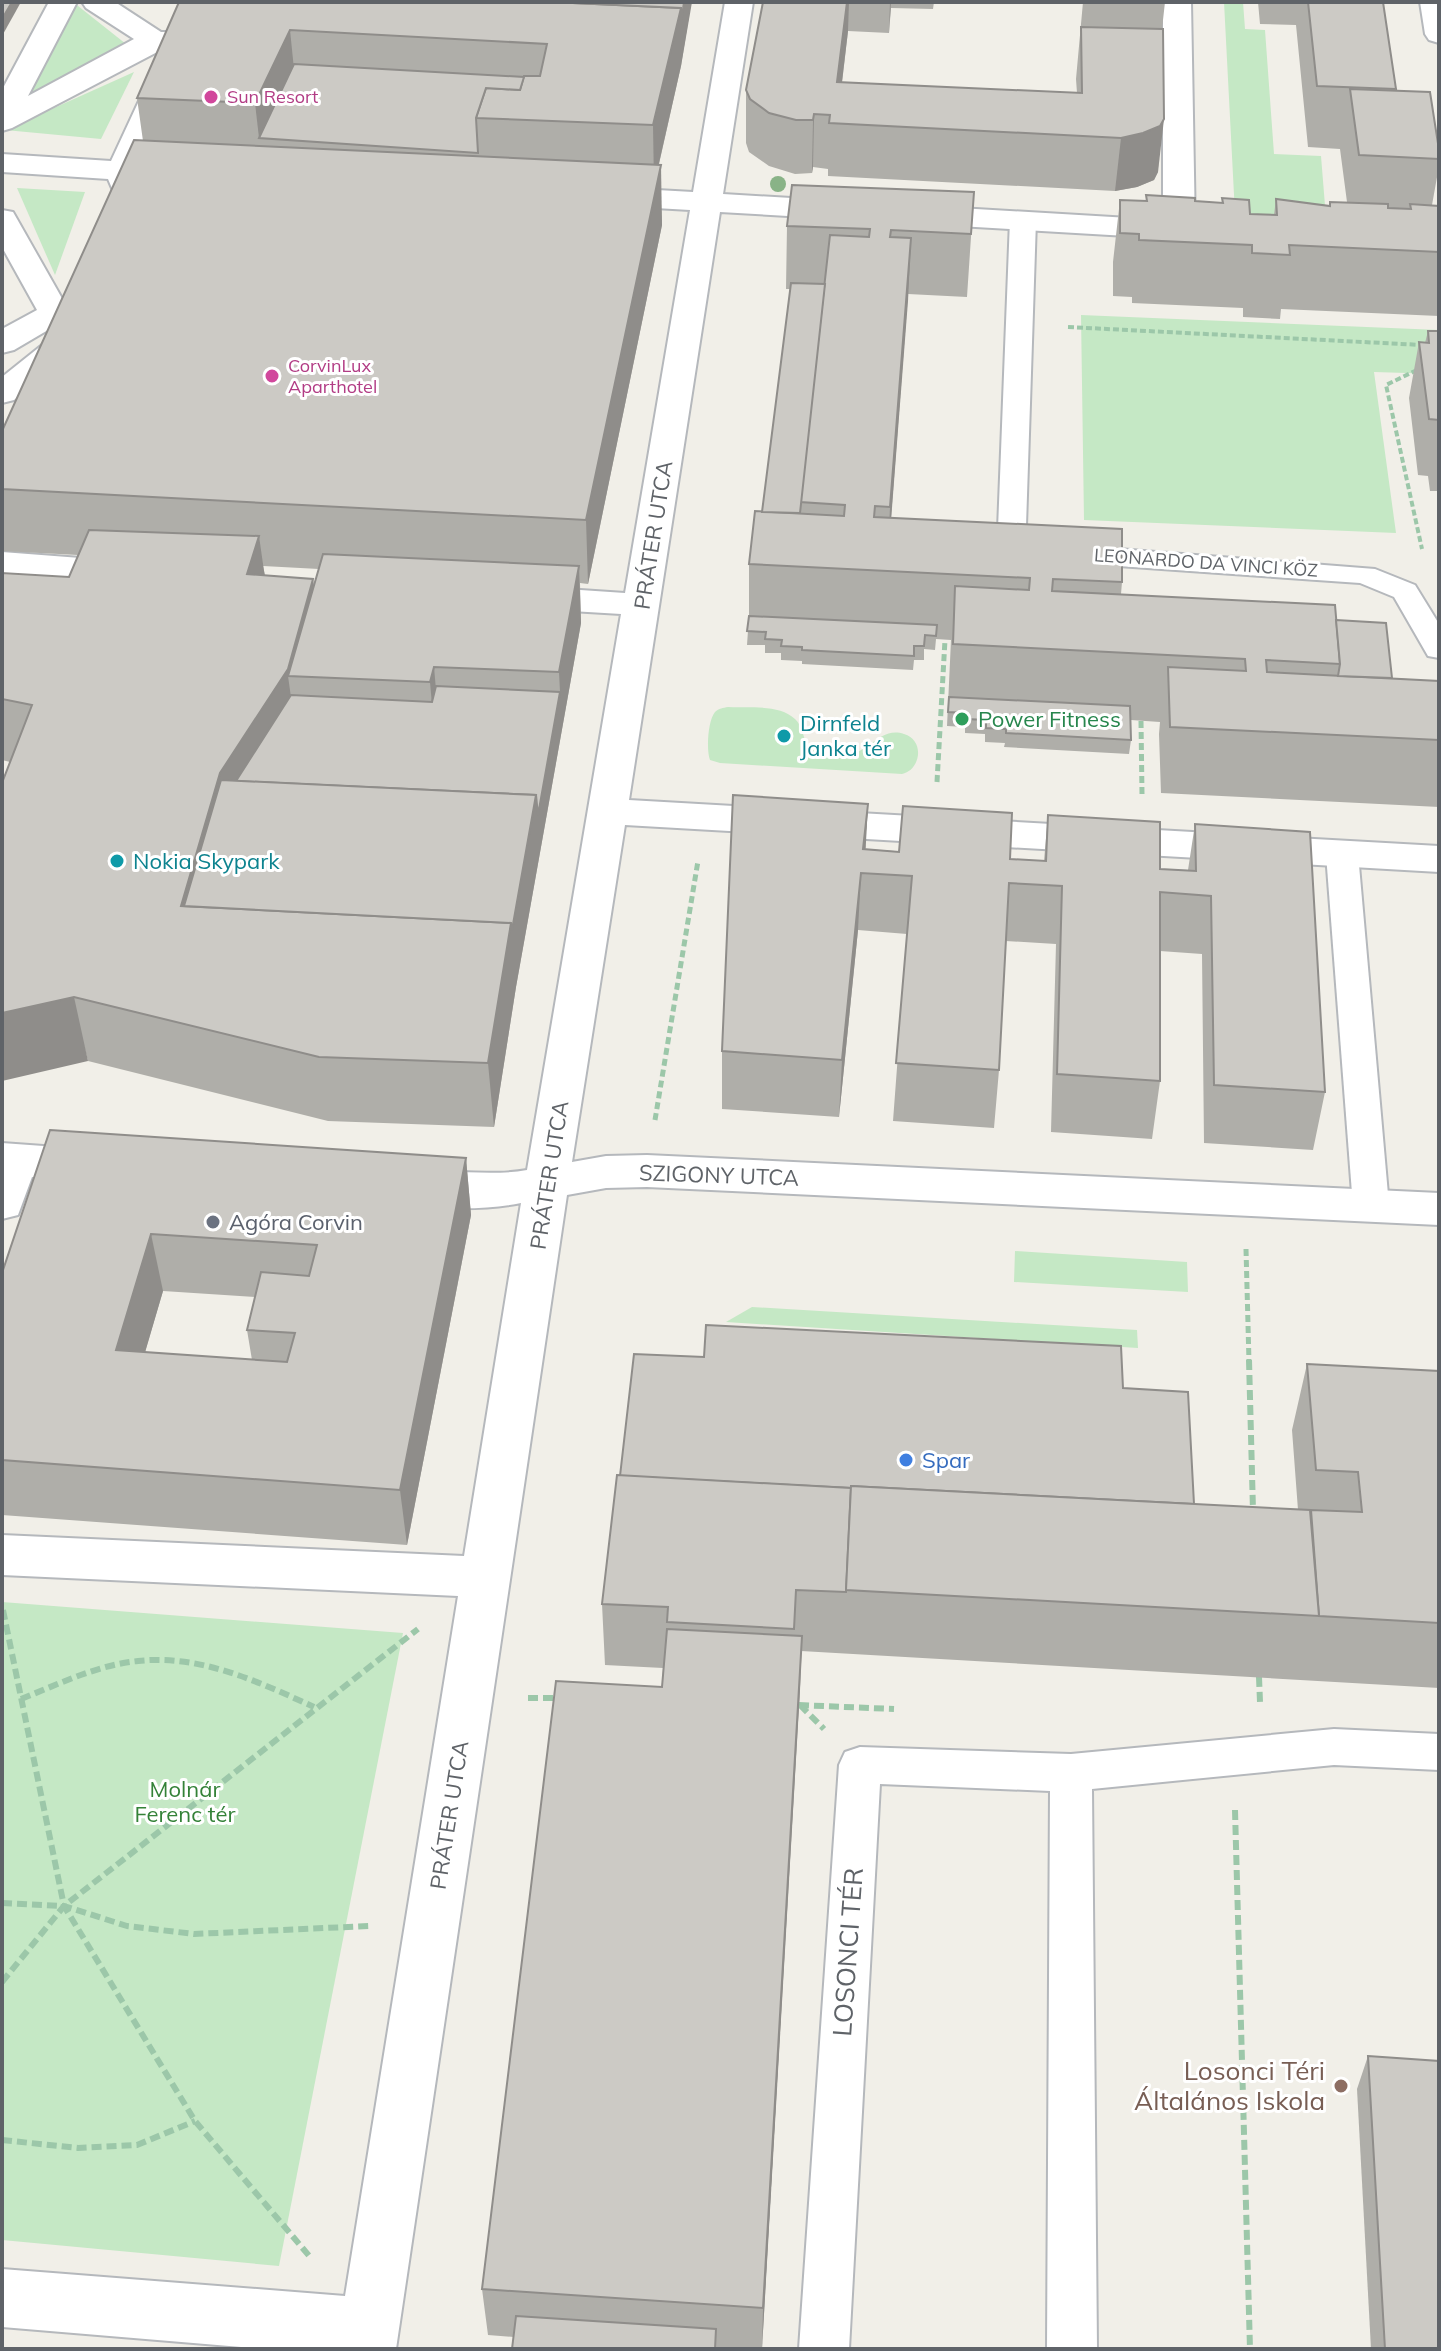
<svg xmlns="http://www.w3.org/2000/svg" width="1441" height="2351" viewBox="0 0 1441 2351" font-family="Mulish,sans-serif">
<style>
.green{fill:#c5e8c5}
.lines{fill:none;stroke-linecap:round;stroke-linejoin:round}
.lane-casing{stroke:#b5b8bc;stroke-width:4}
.street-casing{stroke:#b5b8bc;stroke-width:4}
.path-far2{stroke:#9cc7a9;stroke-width:4;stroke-dasharray:6 3;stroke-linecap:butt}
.path-far1{stroke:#9cc7a9;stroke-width:5;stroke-dasharray:7 4;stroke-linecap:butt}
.path{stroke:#9cc7a9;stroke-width:6;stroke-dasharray:10 5;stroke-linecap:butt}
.lane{fill:#fff;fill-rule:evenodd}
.street{fill:#fff;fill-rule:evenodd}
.tree{fill:#89b387}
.wall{fill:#afaea9;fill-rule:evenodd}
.shaded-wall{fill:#8f8d8a}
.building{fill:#cccac5;stroke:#8f8d8a;stroke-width:2;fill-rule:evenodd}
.hotel-dot{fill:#d1479c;stroke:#fff;stroke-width:3}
.leisure-dot{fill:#2e9e5b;stroke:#fff;stroke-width:3}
.culture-dot{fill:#0f9aa8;stroke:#fff;stroke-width:3}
.worship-dot{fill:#6b7280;stroke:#fff;stroke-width:3}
.shop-dot{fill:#3f7fe0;stroke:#fff;stroke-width:3}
.education-dot{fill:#8d6e63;stroke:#fff;stroke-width:3}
.labels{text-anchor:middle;stroke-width:6;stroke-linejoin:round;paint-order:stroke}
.far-hotel-label{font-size:18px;fill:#b23c85;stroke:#fff;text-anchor:start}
.far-street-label{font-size:18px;fill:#5f6368;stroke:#fff}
.street-label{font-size:22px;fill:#5f6368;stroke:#fff}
.leisure-label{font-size:22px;fill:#27864d;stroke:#fff;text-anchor:start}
.culture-label{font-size:22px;fill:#0d838f;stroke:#fff;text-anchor:start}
.worship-label{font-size:22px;fill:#5b616d;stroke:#fff;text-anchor:start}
.shop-label{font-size:22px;fill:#366cbe;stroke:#fff;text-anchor:start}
.park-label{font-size:22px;fill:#348238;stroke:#fff}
.near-street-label{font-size:26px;fill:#5f6368;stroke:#fff}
.near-education-label{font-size:26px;fill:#785e54;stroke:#fff;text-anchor:end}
</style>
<rect width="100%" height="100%" fill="#f1efe8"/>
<g class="green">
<polygon points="73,2 126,44 17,106"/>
<polygon points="1224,2 1243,2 1245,29 1265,30 1274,154 1321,156 1326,218 1235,214"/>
<polygon points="134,72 101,139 5,130"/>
<polygon points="17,188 85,192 55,275"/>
<polygon points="1081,315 1439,330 1439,374 1374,372 1396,533 1084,520"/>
<path d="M728,707c20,1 52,-3 67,12 14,14 2,28 30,36 40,11 51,-31 79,-21 21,6 17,36 -2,40l-182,-11 -10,-3c-4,-10 -2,-40 5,-48 4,-4 8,-4 13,-5z"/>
<polygon points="1015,1251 1187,1262 1188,1292 1014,1282"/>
<polygon points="752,1307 1137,1330 1138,1348 726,1322"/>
<polygon points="2,1602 403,1633 279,2266 2,2240"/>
</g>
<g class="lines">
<defs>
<g id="lane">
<path d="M1023,212l9,3 4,5 -10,306 28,18 321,25 40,16 24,39v34l-11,-2 -34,-59 -34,-14 -313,-22c-16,-4 -40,-18 -49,-32l12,-309 4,-5z"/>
<polygon points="1342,843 1353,846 1358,854 1389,1206 1384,1215 1371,1219 1358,1215 1353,1206 1326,854 1331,846"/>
<polygon points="1334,1729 1439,1734 1439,1770 1334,1765 1092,1789 1097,2349 1047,2349 1050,1791 880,1784 849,2349 799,2349 839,1765 845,1752 860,1747 1071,1754"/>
</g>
<g id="street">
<polygon points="49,2 77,2 28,96 134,39 86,8 82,2 115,2 161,32 171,32 185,2 213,2 140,163 190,168 194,174 190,180 179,183 139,181 143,194 139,200 128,203 117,200 108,179 2,172 2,154 111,161 163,49 12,128 2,131 2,90"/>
<path d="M725,2h28l-30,192 440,26v-218h28l4,228 -5,7 -12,2 -458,-27 -91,588 810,46v26l-814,-47 -53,337 34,-6 41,-1 792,38v32l-792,-38 -41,1 -39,7 -171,1154h-131l-263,-22v-58l343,27 113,-700 -456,-21v-40l462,21 57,-353c-35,7 -91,8 -126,-3l-6,-11 6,-11c42,-13 89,0 132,-8l94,-556 -100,-6 -13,-3 -5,-8 5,-8 13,-3 104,7 65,-383 -87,-5 -11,-3 -4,-6 4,-6 11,-3 90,5z"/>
<polygon points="1420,2 1439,2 1439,43 1429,40 1425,34"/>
<polygon points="2,210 13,212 17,219 85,339 14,400 2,403 2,377 52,337 48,330 14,350 2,353 2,329 37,310 2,247"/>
<polygon points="2,552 133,562 146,565 151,573 146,581 133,584 2,574"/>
<polygon points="2,1143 99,1150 115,1155 121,1166 115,1177 99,1182 32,1177 18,1215 2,1219"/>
</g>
</defs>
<use href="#lane" class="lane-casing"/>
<use href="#street" class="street-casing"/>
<g class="path-far2">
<polyline points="1068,327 1422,345"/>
<polyline points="1417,370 1386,385 1422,549"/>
</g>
<g class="path-far1">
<polyline points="1141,721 1142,794"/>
<polyline points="937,782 945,640"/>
<polyline points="655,1120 698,861"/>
<polyline points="1246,1249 1249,1362"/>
</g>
<g class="path">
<polyline points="1249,1360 1253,1511"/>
<polyline points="3,1610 64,1906 195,2121 311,2258"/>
<polyline points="1259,1677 1260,1702"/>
<polyline points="528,1698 558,1698"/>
<path d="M21,1699c38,-15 76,-34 117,-38 62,-7 121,21 176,46"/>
<polyline points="799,1705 894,1709"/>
<polyline points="800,1705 824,1729"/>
<polyline points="1235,1810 1250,2349"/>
<polyline points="2,1903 64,1906 127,1926 194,1934 369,1926"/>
<polyline points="2,1982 64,1906 418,1629"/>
<polyline points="2,2140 78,2148 137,2145 195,2121"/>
</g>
<use href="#lane" class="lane"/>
<use href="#street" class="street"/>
</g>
<circle class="tree" cx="778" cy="184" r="8"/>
<g class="wall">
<path d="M179,2l511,8 -9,56 -22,98 3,61 -74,359 -8,-1 1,40 -65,364 -22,140 -166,-6 -240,-60 -78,-299 -8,-2v-187l67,4 9,-22 -76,-4v-62l141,-348 -6,-43zM263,566l56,3 -5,18 -1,-8 -48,-4z"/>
<polygon points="763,2 934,2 933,9 891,8 889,33 848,31 842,83 1077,93 1076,79 1083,2 1165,2 1162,29 1158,172 1154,180 1137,187 1115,191 828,176 828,169 813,167 812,173 795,174 769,166 749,152 746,143 746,90"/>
<polygon points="1258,2 1383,2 1395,91 1439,150 1439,166 1432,205 1439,206 1439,316 1281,309 1280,319 1243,317 1243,308 1132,303 1132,297 1113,296 1113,262 1120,200 1146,201 1146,195 1195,201 1222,203 1222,198 1250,214 1274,215 1276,199 1329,206 1330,202 1347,202 1340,149 1308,147 1296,25 1260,24"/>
<polygon points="974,192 967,297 908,294 891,518 1122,582 1121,594 1336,620 1392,678 1439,681 1439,807 1161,793 1159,734 1160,722 1131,720 1131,740 1129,754 1004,747 1005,743 985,742 985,734 965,733 965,727 947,726 951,640 936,639 935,650 924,649 924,660 914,660 913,670 802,664 802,661 781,660 781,653 765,653 765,645 747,645 749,616 749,564 762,512 790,289 786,289 787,226"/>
<polygon points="1428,331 1439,331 1439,491 1430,491 1428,476 1418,475 1409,398 1419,342 1425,343"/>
<polygon points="868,804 865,849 1044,861 1048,815 1160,869 1188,870 1195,824 1325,1092 1313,1150 1204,1143 1202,954 1160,951 1160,1081 1152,1139 1051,1132 1056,944 1006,941 999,1070 994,1128 893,1121 907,934 858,930 839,1117 722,1109 722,1051"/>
<path d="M50,1130l416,28 5,57 -64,330 -405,-30v-242zM163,1291l92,6 -8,33 5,30 -107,-8z"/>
<polygon points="1307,1364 1439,1371 1439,1688 801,1651 762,2349 512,2349 514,2337 488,2335 482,2289 662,1687 663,1668 605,1665 602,1604 1123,1388 1194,1504 1298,1510 1292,1430"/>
<polygon points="1368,2056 1439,2349 1371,2349 1357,2089"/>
</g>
<g class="shaded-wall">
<polygon points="12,2 21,2 2,36 2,19"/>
<polygon points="684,2 692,2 681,66 654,185 653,125 681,8"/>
<polygon points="847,2 849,2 848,31 837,123 837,82"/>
<polygon points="890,2 891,2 889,33"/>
<polygon points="290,30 296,89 259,138 255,103"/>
<polygon points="814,114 813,167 812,173 813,120"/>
<polygon points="1164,119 1158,172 1154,180 1137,187 1115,191 1121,138"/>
<polygon points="661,165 662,225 588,584 586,520"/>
<polygon points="911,238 908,301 887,572 890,507"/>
<polygon points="259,536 268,599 247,574"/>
<polygon points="579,566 581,623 516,987 494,1127 488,1063 511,923 536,795 560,692 559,672"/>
<polygon points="313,579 321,642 288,676 296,733 208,914 181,906 220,773"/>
<polygon points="434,667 439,724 435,739 430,682"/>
<polygon points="868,804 865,861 863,849"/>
<polygon points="861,873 858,930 839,1117 842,1060"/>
<polygon points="74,997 88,1061 2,1081 2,1013"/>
<polygon points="466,1158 471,1215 407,1545 400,1490"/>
<polygon points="151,1234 163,1291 129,1407 116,1350"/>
<polygon points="802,1636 800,1690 762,2349 763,2308"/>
</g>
<g class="building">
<polygon points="2,2 12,2 2,19"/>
<polygon points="179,2 551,2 681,8 653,125 476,118 486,88 520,90 524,76 540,76 547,44 290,30 255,103 137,98"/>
<polygon points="551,2 684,2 681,24 681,8"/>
<polygon points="763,2 847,2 837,82 1082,93 1081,27 1163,29 1164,119 1160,126 1143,133 1121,138 829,123 830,115 814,114 813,120 796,120 769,113 750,99 746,90"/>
<polygon points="1308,2 1383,2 1396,89 1317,86"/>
<polygon points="294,64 524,77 520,90 486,88 476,118 478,153 259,138"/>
<polygon points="1350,89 1430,92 1439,150 1439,159 1359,155"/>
<polygon points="134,140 661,165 586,520 2,489 2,431"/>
<polygon points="792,185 974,192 971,234 891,230 890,237 911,238 890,507 875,506 874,517 1122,529 1122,582 1053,579 1052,591 1335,605 1340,664 1266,660 1267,672 1439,681 1439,740 1170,727 1168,667 1246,671 1245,659 953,644 955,586 1029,590 1030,578 749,564 755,511 844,516 845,505 800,502 830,235 869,237 870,229 787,226"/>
<polygon points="1146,195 1195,198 1195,201 1223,203 1222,198 1249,200 1250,214 1277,215 1276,199 1330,206 1330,202 1388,204 1388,208 1411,209 1410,204 1439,206 1439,252 1289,245 1290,255 1252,253 1252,245 1139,240 1139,234 1120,233 1120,200 1147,201"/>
<polygon points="791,283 825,284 800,513 762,512"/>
<polygon points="1428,331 1439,331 1439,420 1429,419 1419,342 1429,343"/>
<polygon points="89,530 259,536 247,574 313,579 288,669 220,773 181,906 511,923 488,1063 319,1057 74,997 2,1013 2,783 32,705 2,699 2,573 69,577"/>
<polygon points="323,554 579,566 559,672 434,667 430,682 288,676"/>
<polygon points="749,616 937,625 936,636 925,635 924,646 914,646 914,656 802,650 802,647 781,646 782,640 765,639 766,632 747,631"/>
<polygon points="1336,620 1386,623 1392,678 1338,676 1340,664"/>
<polygon points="436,686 560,692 538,815 536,795 236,781 291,695 432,702"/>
<polygon points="949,697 1130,706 1131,740 1006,733 1006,729 986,728 986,720 966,719 966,713 948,712"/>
<polygon points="221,780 536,795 512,930 511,923 184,906"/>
<polygon points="733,795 868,804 863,849 899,852 903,806 1012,813 1010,859 1046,861 1048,815 1160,822 1160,869 1196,871 1195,824 1310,832 1325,1092 1214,1085 1211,896 1160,892 1160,1081 1057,1074 1062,886 1009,883 999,1070 896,1063 912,876 861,873 842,1060 722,1051"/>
<path d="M50,1130l416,28 -66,332 -398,-30v-187zM151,1234l166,11 -8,31 -48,-4 -14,58 48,3 -8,29 -171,-12z"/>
<polygon points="706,1325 1121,1346 1123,1388 1188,1392 1194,1504 851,1486 851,1488 620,1476 634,1354 704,1357"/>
<polygon points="1307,1364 1439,1371 1439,1623 1319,1616 1311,1510 1362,1512 1358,1472 1316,1470"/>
<polygon points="617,1475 851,1488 846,1592 796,1590 794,1629 667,1622 668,1607 602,1604"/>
<polygon points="851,1486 1310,1510 1319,1616 846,1590"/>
<polygon points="667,1629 802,1636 763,2308 482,2289 556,1681 662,1687"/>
<polygon points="1368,2056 1439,2061 1439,2349 1385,2349"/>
<polygon points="516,2316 716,2329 715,2349 512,2349"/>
</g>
<g class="hotel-dot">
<circle cx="211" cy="97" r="8"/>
<circle cx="272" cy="376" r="8"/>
</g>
<circle class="leisure-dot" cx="962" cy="719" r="8"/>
<g class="culture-dot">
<circle cx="784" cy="736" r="8"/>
<circle cx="117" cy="861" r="8"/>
</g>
<circle class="worship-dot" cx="213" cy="1222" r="8"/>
<circle class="shop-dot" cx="906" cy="1460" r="8"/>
<circle class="education-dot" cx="1341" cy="2086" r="8"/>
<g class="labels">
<g class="far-hotel-label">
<text x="227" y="103">Sun Resort</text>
<text x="288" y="372">CorvinLux<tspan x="288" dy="21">Aparthotel</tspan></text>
</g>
<g class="far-street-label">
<text transform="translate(1206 563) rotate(4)" y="6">LEONARDO DA VINCI KÖZ</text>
</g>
<g class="street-label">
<text transform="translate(653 535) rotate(-81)" y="8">PRÁTER UTCA</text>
<text transform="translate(549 1175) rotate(-81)" y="8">PRÁTER UTCA</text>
<text transform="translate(719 1175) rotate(2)" y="8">SZIGONY UTCA</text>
<text transform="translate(449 1815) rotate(-81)" y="8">PRÁTER UTCA</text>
</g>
<g class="leisure-label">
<text x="978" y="727">Power Fitness</text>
</g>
<g class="culture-label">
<text x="800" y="731">Dirnfeld<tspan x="800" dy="25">Janka tér</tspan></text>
<text x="133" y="869">Nokia Skypark</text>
</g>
<g class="worship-label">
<text x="229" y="1230">Agóra Corvin</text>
</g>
<g class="shop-label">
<text x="922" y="1468">Spar</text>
</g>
<g class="park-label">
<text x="185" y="1797">Molnár<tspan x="185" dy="25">Ferenc tér</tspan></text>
</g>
<g class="near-street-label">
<text transform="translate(848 1952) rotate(-86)" y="9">LOSONCI TÉR</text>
</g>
<g class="near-education-label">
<text x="1325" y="2080">Losonci Téri<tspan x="1325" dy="30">Általános Iskola</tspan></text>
</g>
</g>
<rect width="1441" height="2351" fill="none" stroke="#5f6368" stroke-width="8"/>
</svg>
